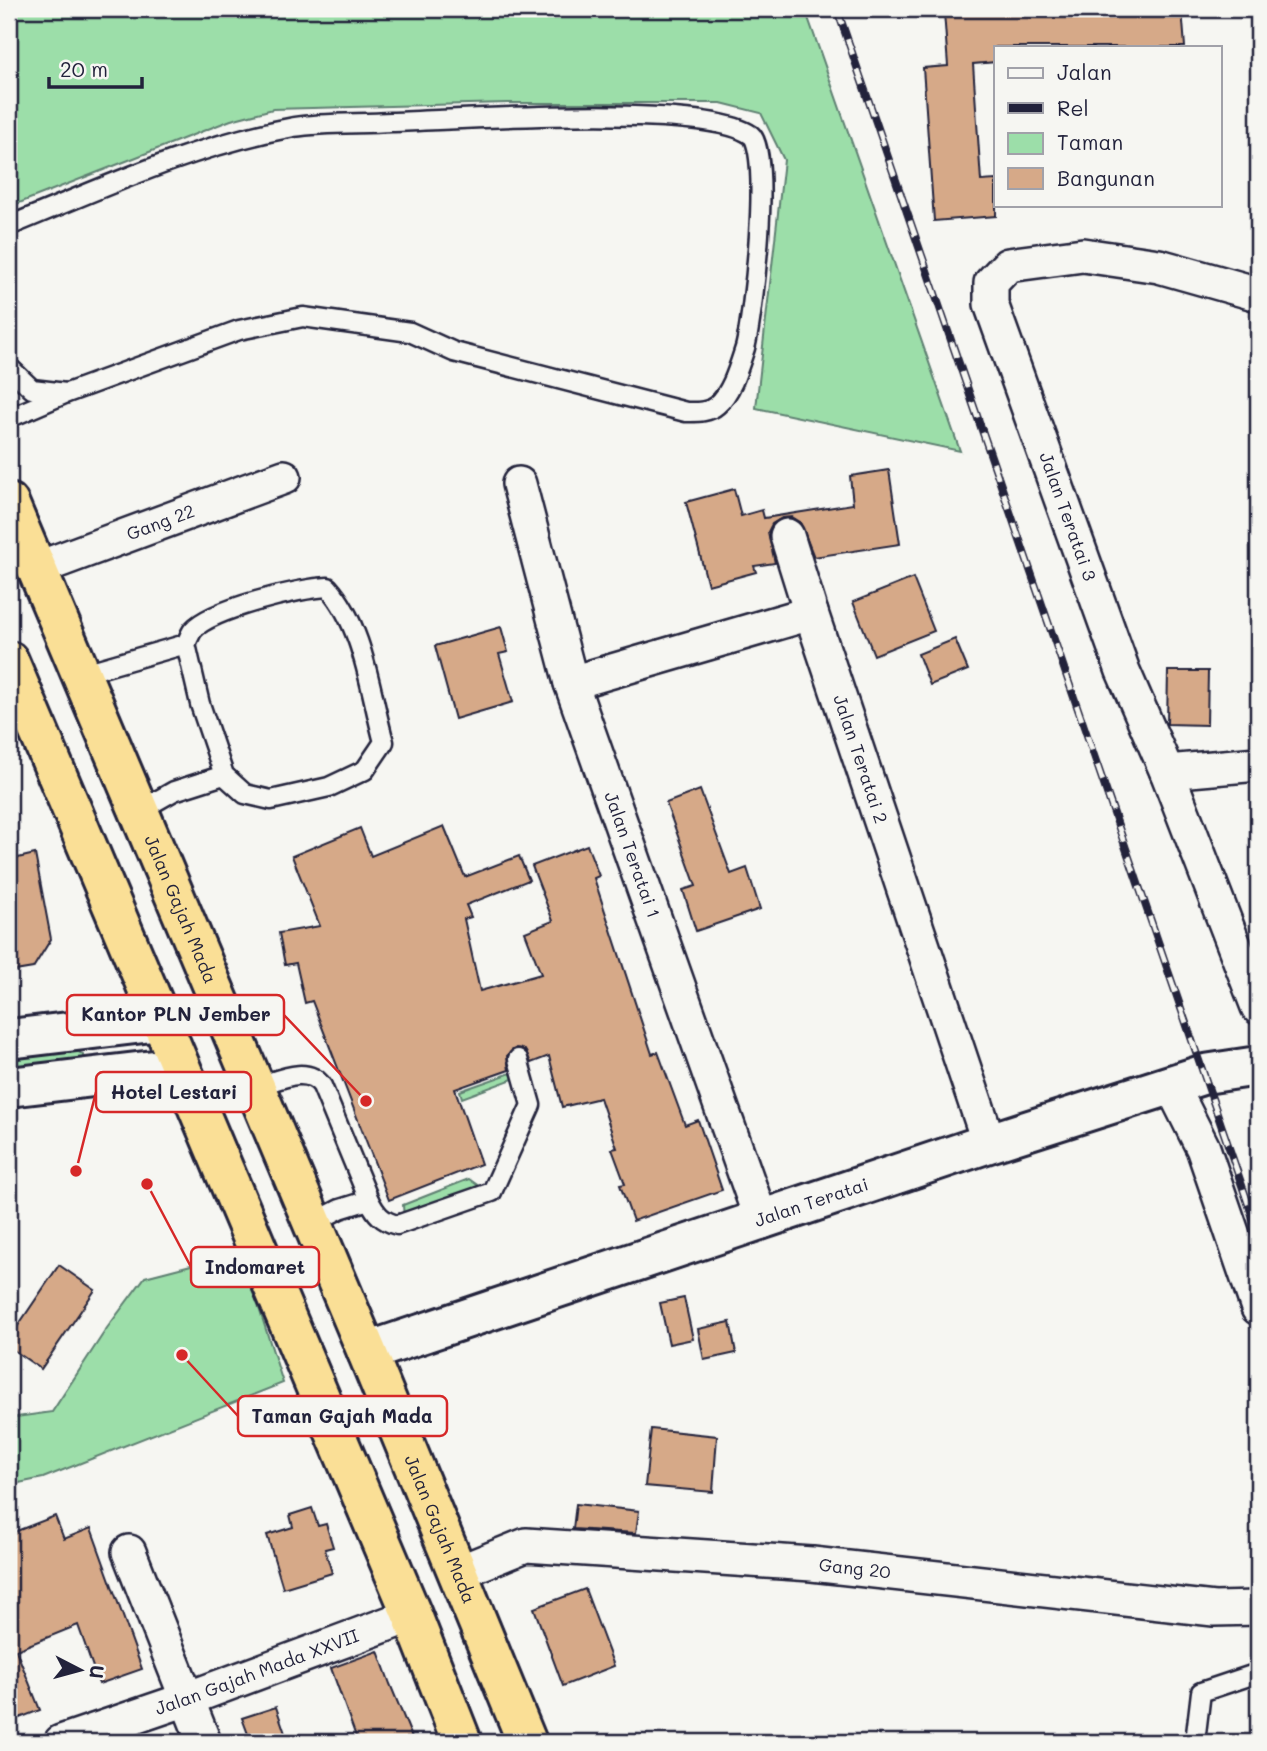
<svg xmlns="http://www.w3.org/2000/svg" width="1267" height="1751" viewBox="0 0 1267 1751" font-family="Mali,sans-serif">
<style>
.green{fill:#9cdea9;stroke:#5f8072;stroke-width:2}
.building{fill:#d6a988;stroke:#22223b;stroke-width:2}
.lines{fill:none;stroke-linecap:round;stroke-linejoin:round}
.lane-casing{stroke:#22223b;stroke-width:23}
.street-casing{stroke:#22223b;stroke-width:38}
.secondary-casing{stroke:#22223b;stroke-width:44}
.highway-casing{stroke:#22223b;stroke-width:44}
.lane{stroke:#f6f6f2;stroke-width:18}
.street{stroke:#f6f6f2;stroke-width:33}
.secondary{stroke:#f6f6f2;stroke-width:38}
.highway{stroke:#fadf96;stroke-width:38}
.rail-casing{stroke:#22223b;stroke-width:8}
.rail{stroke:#f6f6f2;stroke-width:5;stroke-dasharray:16;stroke-linecap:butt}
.labels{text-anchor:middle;stroke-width:6;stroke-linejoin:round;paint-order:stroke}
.street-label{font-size:18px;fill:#22223b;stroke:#f6f6f2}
.leader{fill:none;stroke:#d62828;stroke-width:2.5}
.callout-dot{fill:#d62828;stroke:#f6f6f2;stroke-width:2.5}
.callout{fill:#f6f6f2;stroke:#d62828;stroke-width:2.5}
.callout-label{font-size:19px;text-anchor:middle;font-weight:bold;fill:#22223b}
</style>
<rect width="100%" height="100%" fill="#f6f6f2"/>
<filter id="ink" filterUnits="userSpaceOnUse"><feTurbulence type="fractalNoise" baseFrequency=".0143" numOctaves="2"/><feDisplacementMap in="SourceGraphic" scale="14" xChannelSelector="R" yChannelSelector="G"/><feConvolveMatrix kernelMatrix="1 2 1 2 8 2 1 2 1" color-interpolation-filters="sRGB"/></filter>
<g filter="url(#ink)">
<g class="green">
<polygon points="9,9 805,9 960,451 756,408 784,160 761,113 721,103 507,103 273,109 231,120 9,207"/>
<polygon points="76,1050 83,1055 83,1060 9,1072 9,1057"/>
<polygon points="511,1073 513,1079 462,1098 460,1091"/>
<polygon points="469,1179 483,1189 404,1219 403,1205"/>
<polygon points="241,1252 283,1383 43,1478 9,1485 9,1418 52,1412 107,1328 145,1277"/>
</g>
<g class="building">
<polygon points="982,9 1182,9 1185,47 996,47 996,62 973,64 981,181 996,180 996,216 934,221 923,68 948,66 944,12"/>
<polygon points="889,470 900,544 814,557 800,522 792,517 782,518 772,524 768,532 775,563 754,566 756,572 708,585 686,502 734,489 741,516 762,510 764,518 853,504 850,476"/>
<polygon points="913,578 934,631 874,655 853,602"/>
<polygon points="501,627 508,652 499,654 513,702 455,719 435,646"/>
<polygon points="955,639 968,670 930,685 918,654"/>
<polygon points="1168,671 1208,671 1207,725 1167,724"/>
<polygon points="700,790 731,874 747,868 760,909 696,931 683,890 696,886 666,803"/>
<polygon points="444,826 465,877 519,856 529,880 466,905 471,917 464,919 480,991 541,974 525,932 553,921 532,866 587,845 599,876 594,878 652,1054 658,1052 685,1125 698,1120 722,1190 633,1221 620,1185 625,1184 612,1149 617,1148 600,1098 562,1107 549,1056 531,1063 525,1050 516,1048 507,1056 509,1070 455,1089 481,1164 389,1200 312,1001 305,1003 296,963 285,965 279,933 320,926 292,856 360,828 371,856"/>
<polygon points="35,854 51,939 33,968 9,972 9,860"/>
<polygon points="59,1265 95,1290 41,1369 9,1347 9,1339"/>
<polygon points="684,1298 693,1339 669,1344 660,1303"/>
<polygon points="730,1322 736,1353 704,1360 698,1329"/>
<polygon points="651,1429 717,1436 713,1492 645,1486"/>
<polygon points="576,1504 639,1511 636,1533 573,1529"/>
<polygon points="312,1508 318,1526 326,1524 333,1547 325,1549 332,1573 283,1588 267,1535 293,1527 290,1515"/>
<polygon points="55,1516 64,1539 91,1528 142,1669 99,1684 78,1625 16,1650 40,1710 17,1719 9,1699 9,1534"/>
<polygon points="585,1589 614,1666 563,1686 534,1608"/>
<polygon points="378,1651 390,1684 414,1742 358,1742 331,1668"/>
<polygon points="276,1707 288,1742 251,1742 242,1718"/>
</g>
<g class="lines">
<defs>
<g id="lane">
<path d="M9,226c93,-38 185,-81 285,-99 31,-5 66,-3 97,-5 66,-2 315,-20 360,13 21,16 2,183 -6,213 -6,18 -13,44 -28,57 -9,8 -21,7 -31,7l-232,-60 -44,-20 -107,-15 -64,13 -172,63 -58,25"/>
<polyline points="9,367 32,389 66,393"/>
<path d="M328,587c36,40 42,105 56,155l-19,28 -36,17 -58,13 -26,-6 -21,-19 -24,-71 -14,-60c2,-4 4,-10 7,-14 18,-21 107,-42 135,-43z"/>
<polyline points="81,674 186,644"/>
<polyline points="139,811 174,791 224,775"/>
<path d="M255,1087c22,-6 52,-23 67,-1l47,114 -29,9 -27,14"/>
<path d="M369,1200c7,14 13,21 28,25l95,-33 39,-87 -13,-46"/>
<polyline points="1195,1742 1201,1692 1258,1673"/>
</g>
<g id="street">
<path id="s1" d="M1258,294l-99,-28 -76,-11 -75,10 -17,18v21l132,367 44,101 91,235"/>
<path id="s2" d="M519,484l52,199 191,539"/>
<polyline points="787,536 811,613"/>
<path id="s3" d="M36,569l248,-92"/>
<path id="s4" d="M571,683l240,-70 178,530"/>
<polyline points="1167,772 1258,764"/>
<polyline points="1172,1086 1203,1148 1258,1308"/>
<polyline points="129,1552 204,1742"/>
<path id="s5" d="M457,1573l69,-28 286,19 402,45 44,-1"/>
<path id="s6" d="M61,1742l126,-43 225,-84"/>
</g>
<g id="secondary">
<polyline points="9,1039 161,1021"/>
<polyline points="9,1087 179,1067"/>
<path id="s7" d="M367,1352l622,-209 216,-69 53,-8"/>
</g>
<g id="highway">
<path id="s8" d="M9,503l358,849 160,390"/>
<polyline points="9,661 412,1615 462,1742"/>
</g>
</defs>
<use href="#lane" class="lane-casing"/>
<use href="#street" class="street-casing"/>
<use href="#secondary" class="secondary-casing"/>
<use href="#highway" class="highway-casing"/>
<use href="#lane" class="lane"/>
<use href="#street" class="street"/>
<use href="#secondary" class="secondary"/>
<use href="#highway" class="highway"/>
<defs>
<polyline id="rail" points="837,9 1258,1232"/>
</defs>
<use href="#rail" class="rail-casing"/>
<use href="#rail" class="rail"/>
</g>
</g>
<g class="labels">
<g class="street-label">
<text dy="6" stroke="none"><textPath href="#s1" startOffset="527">Jalan Teratai 3</textPath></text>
<text dy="6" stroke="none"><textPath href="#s3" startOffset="133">Gang 22</textPath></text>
<text dy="6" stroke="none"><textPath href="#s4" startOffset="404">Jalan Teratai 2</textPath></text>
<text dy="6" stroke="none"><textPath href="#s2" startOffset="388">Jalan Teratai 1</textPath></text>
<text dy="6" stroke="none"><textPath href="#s8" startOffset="441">Jalan Gajah Mada</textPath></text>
<text dy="6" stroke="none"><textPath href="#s7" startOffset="469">Jalan Teratai</textPath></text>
<text dy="6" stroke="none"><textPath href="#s8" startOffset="1113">Jalan Gajah Mada</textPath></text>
<text dy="6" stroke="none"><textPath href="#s5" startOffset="404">Gang 20</textPath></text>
<text dy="6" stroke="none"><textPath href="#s6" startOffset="208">Jalan Gajah Mada XXVII</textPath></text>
</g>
</g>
<path class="leader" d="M366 1101L284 1015M76 1171L96 1092M147 1184L191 1267M182 1355L238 1416"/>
<g class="callout-dot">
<circle cx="366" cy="1101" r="7"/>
<circle cx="76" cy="1171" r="7"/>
<circle cx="147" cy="1184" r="7"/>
<circle cx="182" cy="1355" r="7"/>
</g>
<g class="callout">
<rect x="67" y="995" width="217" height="40" rx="7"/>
<rect x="96" y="1072" width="155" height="40" rx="7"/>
<rect x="191" y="1247" width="128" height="40" rx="7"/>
<rect x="238" y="1396" width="209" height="40" rx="7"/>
</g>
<g class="callout-label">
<text x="176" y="1021">Kantor PLN Jember</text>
<text x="174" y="1099">Hotel Lestari</text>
<text x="255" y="1274">Indomaret</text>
<text x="342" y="1423">Taman Gajah Mada</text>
</g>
<rect width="1267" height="1751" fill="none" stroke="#f6f6f2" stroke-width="35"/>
<rect x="18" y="18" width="1232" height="1716" fill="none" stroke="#22223b" stroke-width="2.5" filter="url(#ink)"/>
<rect x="994" y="46" width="228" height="161" fill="#f6f6f2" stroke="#a1a1a9" stroke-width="2"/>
<rect x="1008" y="68" width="35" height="10" fill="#f6f6f2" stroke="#a1a1a9" stroke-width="2"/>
<text x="1057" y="80" font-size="21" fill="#22223b">Jalan</text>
<rect x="1008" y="103" width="35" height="10" fill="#22223b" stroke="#a1a1a9" stroke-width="2"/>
<text x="1057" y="116" font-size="21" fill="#22223b">Rel</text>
<rect x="1008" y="133" width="35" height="21" fill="#9cdea9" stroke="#a1a1a9" stroke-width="2"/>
<text x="1057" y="150" font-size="21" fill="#22223b">Taman</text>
<rect x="1008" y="168" width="35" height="21" fill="#d6a988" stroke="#a1a1a9" stroke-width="2"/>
<text x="1057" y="186" font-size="21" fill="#22223b">Bangunan</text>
<g transform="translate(80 1670) rotate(96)" stroke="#f6f6f2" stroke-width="5" paint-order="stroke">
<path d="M0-5L12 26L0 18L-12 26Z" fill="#22223b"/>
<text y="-10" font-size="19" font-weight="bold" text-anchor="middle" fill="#22223b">U</text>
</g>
<path d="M49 77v10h93v-10" fill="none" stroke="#22223b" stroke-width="3.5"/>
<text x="60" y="77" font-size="21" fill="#22223b" stroke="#f6f6f2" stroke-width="5" paint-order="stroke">20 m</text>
</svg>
